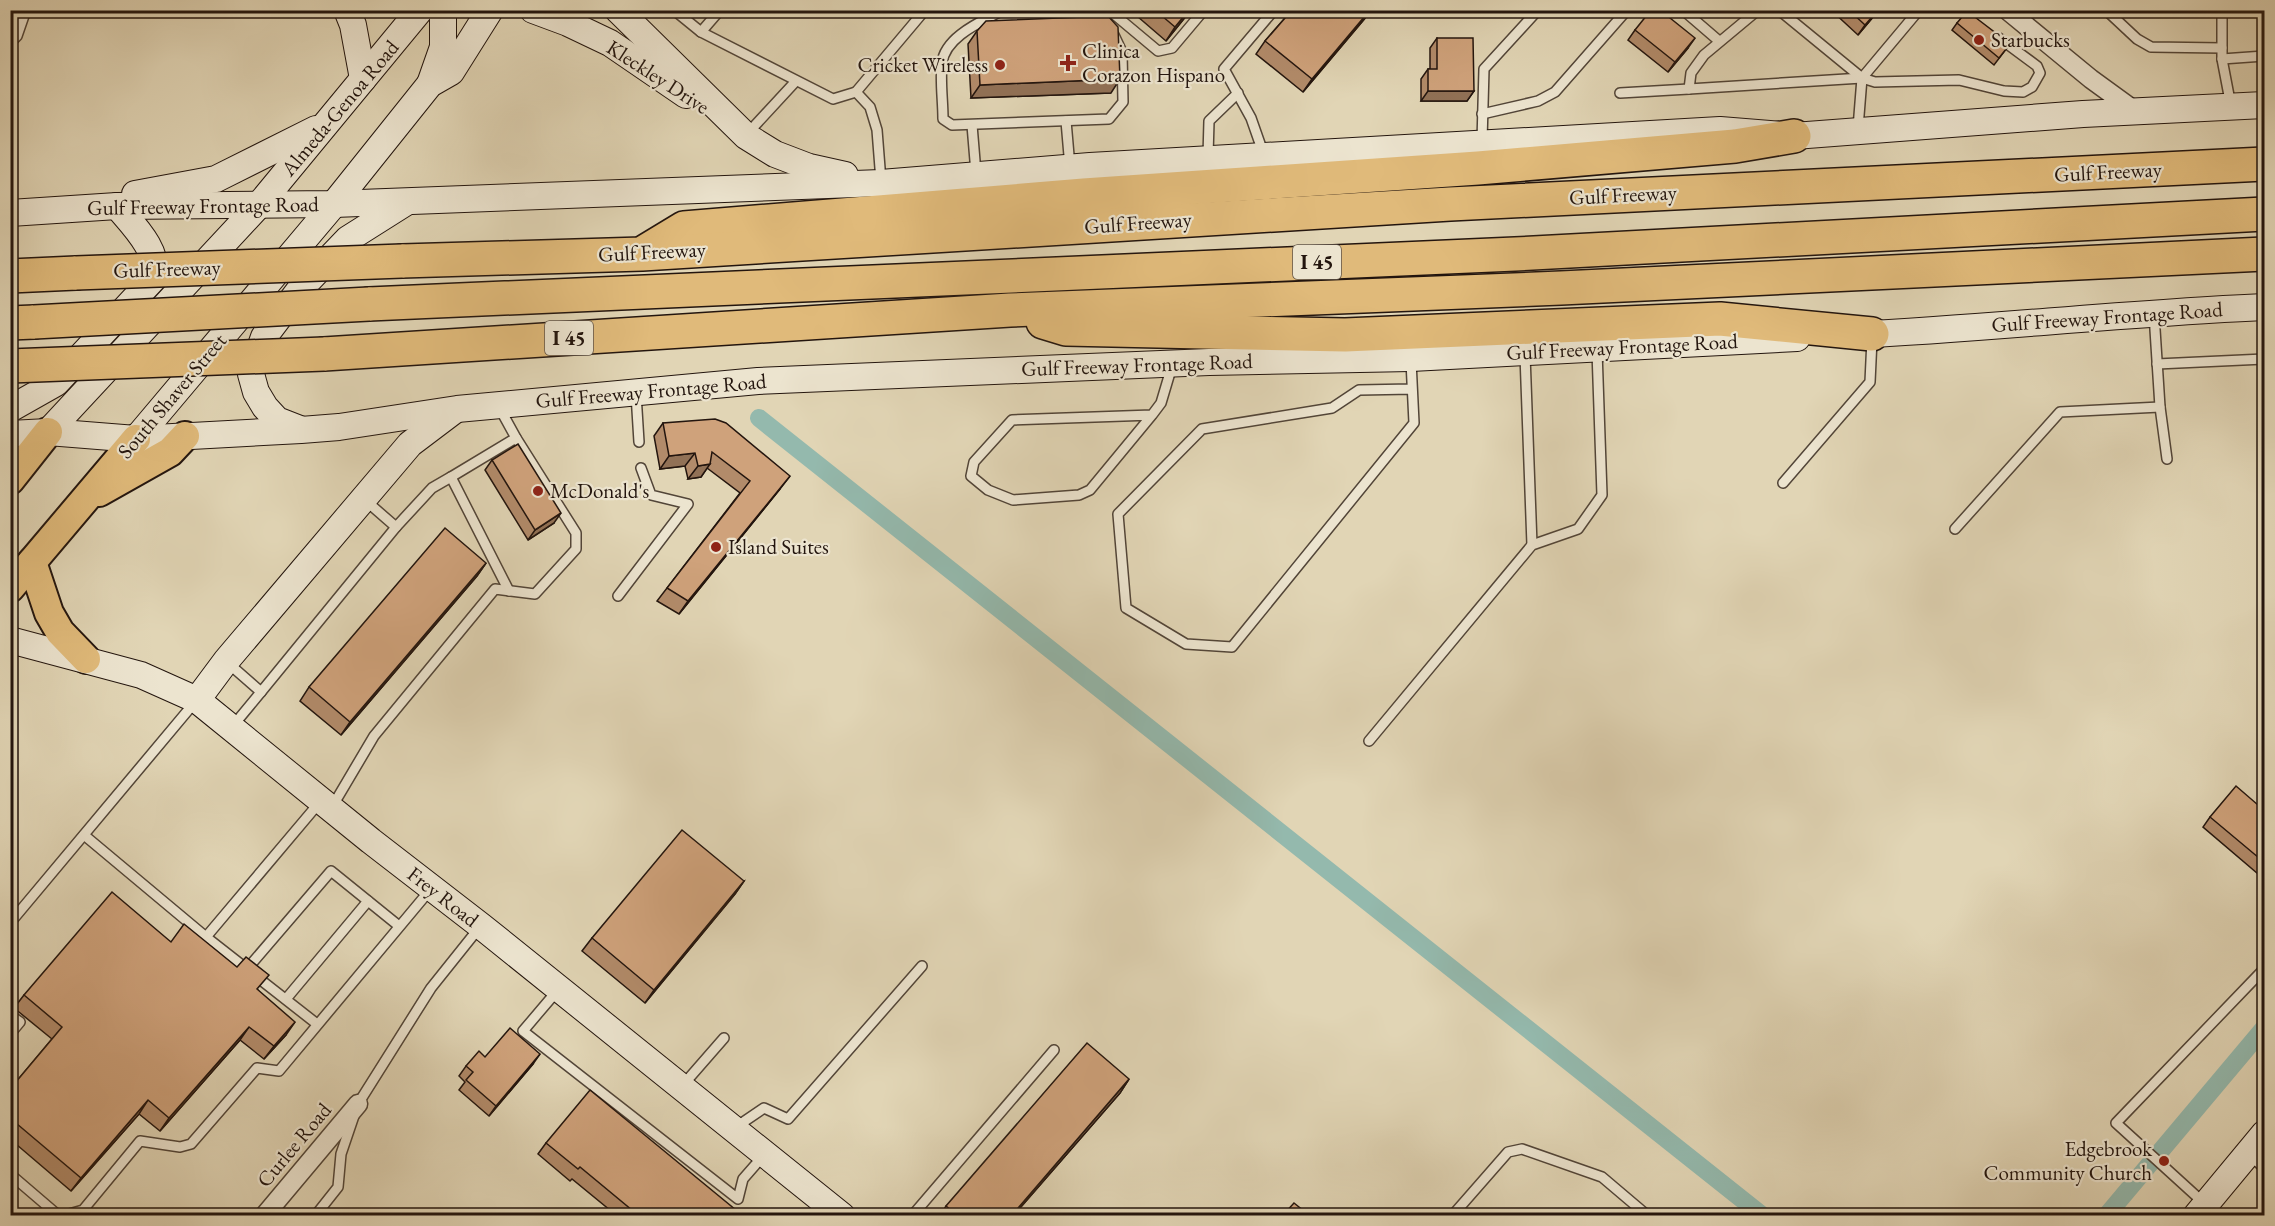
<svg xmlns="http://www.w3.org/2000/svg" width="2275" height="1226" viewBox="0 0 2275 1226" font-family="'EB Garamond',serif">
<style>
.lines{fill:none;stroke-linecap:round;stroke-linejoin:round}
.canal{stroke:#94b9ad;stroke-width:18}
.lane-casing{stroke:#524538;stroke-width:12}
.street-casing{stroke:#524538;stroke-width:21}
.secondary-casing{stroke:#23150e;stroke-width:28}
.primary-casing{stroke:#23150e;stroke-width:32}
.highway-casing{stroke:#23150e;stroke-width:36}
.lane{stroke:#ece4cf;stroke-width:9}
.street{stroke:#ece4cf;stroke-width:18}
.secondary{stroke:#ece4cf;stroke-width:26}
.primary{stroke:#e0ba7a;stroke-width:28}
.highway{stroke:#e0ba7a;stroke-width:33}
.highway-bridge-casing{stroke:#23150e;stroke-width:36;stroke-linecap:butt}
.highway-bridge{stroke:#e0ba7a;stroke-width:33}
.wall{fill:#b28b6a;stroke:#23150e;stroke-width:1.5}
.shaded-wall{fill:#917156;stroke:#23150e;stroke-width:1.5}
.building{fill:#cfa27b;stroke:#23150e;stroke-width:1.5}
.poi-dot{fill:#8f2418;stroke:#ece4cf;stroke-width:2}
.labels{text-anchor:middle;stroke-width:4.5;stroke-linejoin:round;paint-order:stroke}
.shield{fill:#ece4cf;stroke:#5f5348;stroke-width:1.5}
.shield-label{font-size:20px;font-weight:bold;fill:#23150e}
.poi-label{font-size:21px;fill:#23150e;stroke:#ece4cf;text-anchor:start}
.street-label{font-size:21px;fill:#23150e;stroke:#ece4cf}
</style>
<rect width="100%" height="100%" fill="#e1d5b5"/>
<filter id="stains"><feTurbulence type="fractalNoise" baseFrequency=".00333" numOctaves="4"/><feColorMatrix values="0 0 0 0 .2 0 0 0 0 .09 0 0 0 0 .02 0 0 0 .5 -.17"/></filter>
<radialGradient id="worn" r=".72"><stop offset=".6" stop-color="#630" stop-opacity="0"/><stop offset="1" stop-color="#630" stop-opacity=".3"/></radialGradient>
<g class="lines">
<g class="canal">
<polyline points="759,418 1763,1216"/>
<polyline points="2106,1216 2264,1028"/>
</g>
<defs>
<g id="lane">
<polyline points="674,10 701,32"/>
<polyline points="720,10 701,32 833,99 856,92"/>
<path d="M1003,10c-20,11 -58,26 -61,53 -2,18 1,38 1,56l9,6 157,-6 14,-17 -1,-50 -8,-17"/>
<polyline points="1065,10 1094,21"/>
<polyline points="1109,10 1158,51 1172,48 1204,10"/>
<polyline points="1683,10 1719,41"/>
<polyline points="1758,10 1704,55 1691,73 1689,89 1862,78"/>
<polyline points="1779,10 1862,78 1875,82 1959,80 2004,91 2023,92 2032,87 2040,73 2037,66 1999,38"/>
<polyline points="2106,10 2137,39 2151,47 2222,48"/>
<polyline points="2222,10 2222,59 2231,106"/>
<polyline points="10,43 17,36 26,10"/>
<polyline points="2222,59 2264,56"/>
<polyline points="1620,93 1689,89"/>
<polyline points="1482,114 1538,101 1555,92 1627,10"/>
<polyline points="1066,121 1070,167"/>
<polyline points="972,125 976,173"/>
<polyline points="1858,128 1862,78 1919,10"/>
<polyline points="747,134 796,81"/>
<polyline points="1482,141 1484,69 1538,10"/>
<polyline points="1264,155 1251,118 1224,69 1274,10"/>
<polyline points="1208,156 1209,121 1238,93"/>
<polyline points="881,181 877,130 870,107 856,92 925,10"/>
<polyline points="2154,314 2160,407 2167,459"/>
<polyline points="1525,355 1532,545"/>
<polyline points="1411,361 1414,423 1232,647 1186,644 1126,608 1118,514 1202,429 1332,408 1359,390 1412,389"/>
<polyline points="2157,364 2264,359"/>
<polyline points="636,394 639,442"/>
<polyline points="1152,415 1012,420 974,462 971,476 988,490 1013,500 1079,495 1090,490 1152,415 1161,403 1172,366"/>
<polyline points="1783,483 1870,382 1872,339"/>
<polyline points="396,527 432,488 451,477"/>
<polyline points="1955,529 2060,412 2160,407"/>
<polyline points="509,591 451,477 516,438"/>
<polyline points="618,596 688,504 651,495 641,468"/>
<polyline points="228,663 261,692 396,527 365,500"/>
<polyline points="232,727 261,692"/>
<polyline points="1369,741 1532,545 1578,529 1602,495 1597,351"/>
<polyline points="332,807 374,736 495,589 535,594 576,549 576,533 516,438 499,407"/>
<polyline points="84,835 206,937 319,803"/>
<polyline points="10,923 195,702"/>
<polyline points="206,937 317,1024"/>
<polyline points="247,969 331,871 399,926"/>
<polyline points="557,991 523,1031 738,1199 743,1179 764,1155"/>
<polyline points="286,999 368,901"/>
<polyline points="10,1015 20,1022 10,1034"/>
<polyline points="683,1085 724,1038"/>
<polyline points="736,1127 764,1108 788,1119 922,966"/>
<polyline points="2250,1155 2264,1168"/>
<polyline points="10,1174 59,1216"/>
<polyline points="2205,1204 2116,1123 2264,969"/>
<polyline points="62,1216 83,1210 140,1141 180,1147 191,1144 257,1068 279,1071 430,890"/>
<polyline points="315,1216 338,1187 341,1154 358,1104 431,988 479,928"/>
<polyline points="912,1216 1054,1050"/>
<polyline points="1452,1216 1508,1152 1522,1149 1602,1177 1648,1216"/>
</g>
<g id="street">
<polyline points="2007,10 2091,79 2135,111"/>
<polyline points="264,1216 358,1104"/>
</g>
<g id="secondary">
<polyline points="347,10 353,25 363,79"/>
<polyline points="533,10 568,23 610,43 686,95"/>
<polyline points="618,10 746,136 775,154 809,167 845,175"/>
<polyline points="430,84 443,47 443,10"/>
<polyline points="135,194 216,179 316,129"/>
<polyline points="10,213 117,206 334,204 881,183 1090,166 1720,130 1794,136 2083,114 2264,105"/>
<path d="M1855,335c137,-7 273,-22 409,-28"/>
<path d="M10,409l46,-26 97,-104c9,-26 -20,-54 -36,-73"/>
<polyline points="300,429 277,420 265,407 256,392 251,374 264,337 301,288 348,239 405,203"/>
<polyline points="48,432 259,205 420,10"/>
<polyline points="10,434 48,432 136,439 301,430 339,427 457,409 758,381 1209,362 1411,358 1797,338"/>
<polyline points="136,439 334,204 430,84 451,72 490,10"/>
<polyline points="10,640 141,675 197,700 371,841 481,926 842,1216"/>
<polyline points="197,700 226,661 410,444 455,410"/>
<polyline points="2196,1216 2264,1134"/>
</g>
<g id="primary">
<polyline points="10,480 48,432"/>
<polyline points="99,492 170,452 185,436"/>
<polyline points="32,562 49,613 60,632 86,659"/>
<polyline points="10,588 136,439"/>
</g>
<g id="highway">
<polyline points="646,251 684,228 1084,195 1478,168 1735,146 1794,136"/>
<polyline points="402,261 642,254 1450,204 2264,164"/>
<polyline points="10,276 76,273"/>
<polyline points="369,304 1515,254 2264,214"/>
<polyline points="1043,322 1066,329 1345,335 1720,319 1872,334"/>
<polyline points="10,323 34,322"/>
<polyline points="324,354 1010,310 1561,288 2264,254"/>
</g>
</defs>
<use href="#lane" class="lane-casing"/>
<use href="#street" class="street-casing"/>
<use href="#secondary" class="secondary-casing"/>
<use href="#primary" class="primary-casing"/>
<use href="#highway" class="highway-casing"/>
<use href="#lane" class="lane"/>
<use href="#street" class="street"/>
<use href="#secondary" class="secondary"/>
<use href="#primary" class="primary"/>
<use href="#highway" class="highway"/>
<defs>
<g id="highway-bridge">
<polyline points="76,273 402,261"/>
<polyline points="34,322 369,304"/>
<polyline points="10,366 324,354"/>
</g>
</defs>
<use href="#highway-bridge" class="highway-bridge-casing"/>
<use href="#highway-bridge" class="highway-bridge"/>
</g>
<g class="wall">
<polygon points="1130,10 1191,10 1166,41"/>
<polygon points="1292,10 1372,10 1303,92 1256,54 1265,41"/>
<polygon points="1831,10 1879,10 1858,35"/>
<polygon points="1957,23 2010,44 1994,65 1952,30"/>
<polygon points="1635,30 1688,48 1668,72 1628,40"/>
<polygon points="977,31 1111,93 971,98 968,44"/>
<polygon points="1437,38 1474,91 1467,101 1421,101 1421,79 1428,69 1430,69 1430,48"/>
<polygon points="663,423 780,489 679,614 657,601 740,493 707,468 701,477 688,479 685,466 660,469 654,436"/>
<polygon points="492,460 554,523 528,540 485,470"/>
<polygon points="486,563 477,576 341,735 300,701 309,687"/>
<polygon points="2265,811 2265,878 2264,879 2203,827 2210,817"/>
<polygon points="744,881 735,894 645,1003 582,951 592,938"/>
<polygon points="171,942 258,990 286,1035 264,1059 240,1040 160,1131 139,1114 71,1191 10,1139 10,1089 52,1039 14,1008 24,995"/>
<polygon points="485,1057 533,1064 489,1116 459,1090 465,1082 459,1076 466,1066"/>
<polygon points="1129,1079 1120,1093 1014,1215 940,1215 946,1206"/>
<polygon points="546,1143 742,1215 616,1215 572,1179 570,1181 538,1154"/>
</g>
<g class="shaded-wall">
<polygon points="1189,10 1191,10 1166,41 1175,27"/>
<polygon points="1370,10 1372,10 1303,92 1312,79"/>
<polygon points="1878,10 1879,10 1858,35 1865,25"/>
<polygon points="2244,10 2265,10 2265,13 2241,15"/>
<polygon points="1695,38 1688,48 1668,72 1675,62"/>
<polygon points="1120,79 1111,93 971,98 980,85"/>
<polygon points="1428,91 1474,91 1467,101 1421,101"/>
<polygon points="695,453 685,466 660,469 669,456"/>
<polygon points="710,464 701,477 688,479 698,466"/>
<polygon points="790,476 780,489 679,614 688,601"/>
<polygon points="561,513 554,523 528,540 535,530"/>
<polygon points="486,563 477,576 341,735 350,722"/>
<polygon points="744,881 735,894 645,1003 654,990"/>
<polygon points="295,1022 286,1035 264,1059 274,1046"/>
<polygon points="249,1027 240,1040 160,1131 169,1118"/>
<polygon points="540,1054 533,1064 489,1116 496,1106"/>
<polygon points="1129,1079 1120,1093 1014,1215 1012,1215"/>
<polygon points="148,1100 139,1114 71,1191 81,1178"/>
</g>
<g class="building">
<polygon points="1155,10 1189,10 1175,27"/>
<polygon points="1292,10 1370,10 1312,79 1265,41"/>
<polygon points="1651,10 1660,10 1695,38 1675,62 1635,30"/>
<polygon points="1849,10 1878,10 1865,25"/>
<polygon points="1967,11 2010,44 1999,58 1957,23"/>
<polygon points="1108,16 1118,27 1120,79 980,85 977,31 986,21"/>
<polygon points="1437,38 1473,38 1474,91 1428,91 1428,69 1437,69"/>
<polygon points="715,419 726,423 790,476 688,601 667,588 750,481 712,452 710,464 698,466 695,453 669,456 663,423"/>
<polygon points="518,444 561,513 535,530 492,460"/>
<polygon points="445,528 486,563 350,722 309,687"/>
<polygon points="2236,786 2265,811 2265,863 2210,817"/>
<polygon points="682,830 744,881 654,990 592,938"/>
<polygon points="112,892 171,942 184,924 237,967 246,957 269,975 257,989 295,1022 274,1046 249,1027 169,1118 148,1100 81,1178 10,1118 10,1089 62,1027 24,995"/>
<polygon points="510,1028 540,1054 496,1106 466,1080 473,1072 466,1066 479,1051 485,1057"/>
<polygon points="1087,1043 1129,1079 1012,1215 957,1215 946,1206"/>
<polygon points="590,1090 742,1215 638,1215 580,1167 578,1169 546,1143"/>
<polygon points="1294,1203 1309,1215 1283,1215"/>
</g>
<g class="poi-dot">
<circle cx="1979" cy="40" r="6"/>
<path d="M1065 54h6v6h6v6h-6v6h-6v-6h-6v-6h6z"/>
<circle cx="1000" cy="65" r="6"/>
<circle cx="538" cy="491" r="6"/>
<circle cx="716" cy="547" r="6"/>
<circle cx="2164" cy="1161" r="6"/>
</g>
<g class="labels">
<g class="shield">
<rect x="1293" y="245" width="48" height="34" rx="4.5"/>
<rect x="545" y="321" width="48" height="34" rx="4.5"/>
</g>
<g class="shield-label">
<text x="1317" y="269">I 45</text>
<text x="569" y="345">I 45</text>
</g>
<g class="poi-label">
<text x="1991" y="47">Starbucks</text>
<text x="1082" y="58">Clinica<tspan x="1082" dy="24">Corazon Hispano</tspan></text>
<text x="988" y="72" text-anchor="end">Cricket Wireless</text>
<text x="550" y="498">McDonald's</text>
<text x="728" y="554">Island Suites</text>
<text x="2152" y="1156" text-anchor="end">Edgebrook<tspan x="2152" dy="24">Community Church</tspan></text>
</g>
<g class="street-label">
<text transform="translate(658 77) rotate(33)" y="7">Kleckley Drive</text>
<text transform="translate(340 108) rotate(-50)" y="7">Almeda-Genoa Road</text>
<text transform="translate(2108 172) rotate(-3)" y="7">Gulf Freeway</text>
<text transform="translate(1623 195) rotate(-3)" y="7">Gulf Freeway</text>
<text transform="translate(203 206) rotate(-1)" y="7">Gulf Freeway Frontage Road</text>
<text transform="translate(1138 223) rotate(-4)" y="7">Gulf Freeway</text>
<text transform="translate(652 252) rotate(-3)" y="7">Gulf Freeway</text>
<text transform="translate(167 269) rotate(-2)" y="7">Gulf Freeway</text>
<text transform="translate(2107 317) rotate(-4)" y="7">Gulf Freeway Frontage Road</text>
<text transform="translate(1622 347) rotate(-3)" y="7">Gulf Freeway Frontage Road</text>
<text transform="translate(1137 365) rotate(-2)" y="7">Gulf Freeway Frontage Road</text>
<text transform="translate(651 391) rotate(-5)" y="7">Gulf Freeway Frontage Road</text>
<text transform="translate(172 396) rotate(-50)" y="7">South Shaver Street</text>
<text transform="translate(443 897) rotate(38)" y="7">Frey Road</text>
<text transform="translate(294 1145) rotate(-50)" y="7">Curlee Road</text>
</g>
</g>
<rect width="2275" height="1226" fill="none" stroke="#e1d5b5" stroke-width="36"/>
<rect x="12" y="12" width="2251" height="1202" fill="none" stroke="#23150e" stroke-width="3"/>
<rect x="18" y="18" width="2239" height="1190" fill="none" stroke="#23150e" stroke-width="1.5"/>
<rect width="100%" height="100%" filter="url(#stains)"/>
<rect width="100%" height="100%" fill="url(#worn)"/>
</svg>
